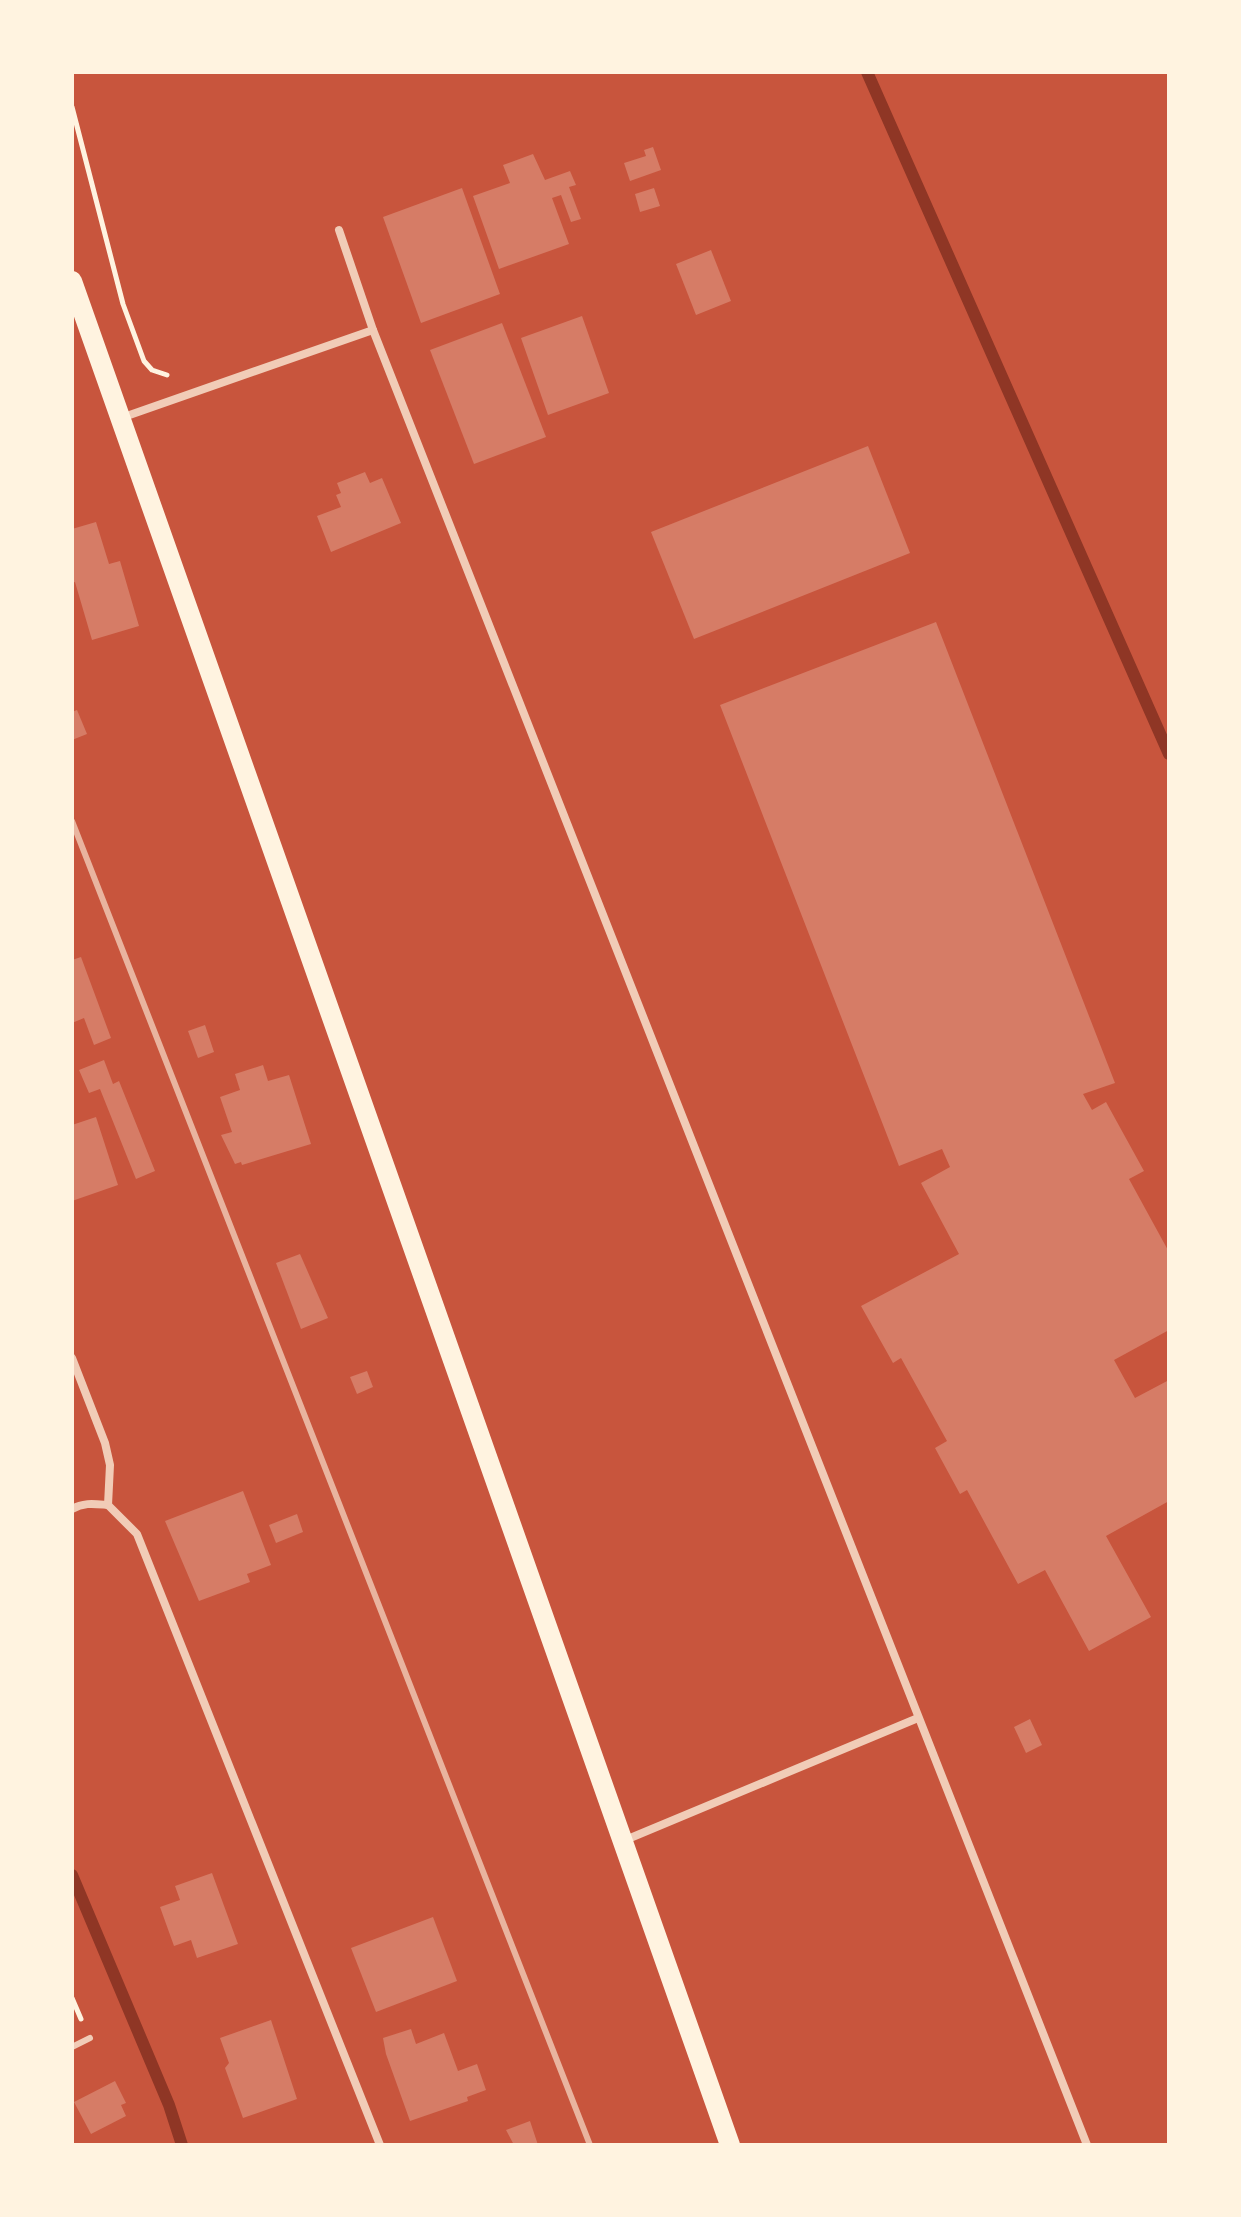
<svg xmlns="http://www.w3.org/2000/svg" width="1241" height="2217" viewBox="0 0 1241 2217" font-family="'Nunito Sans',sans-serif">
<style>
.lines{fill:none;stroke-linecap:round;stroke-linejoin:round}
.stream{stroke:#8f3625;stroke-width:12}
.building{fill:#d67c66}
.path{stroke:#fff3e0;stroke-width:5}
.service{stroke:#f1ccb7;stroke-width:6}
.minor{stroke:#f1ccb7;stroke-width:8}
.primary{stroke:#fff3e0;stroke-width:20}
.rail{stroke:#e9b49f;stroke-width:6}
</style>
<rect width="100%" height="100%" fill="#c8553d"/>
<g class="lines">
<g class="stream">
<polyline points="867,72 1169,754"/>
<polyline points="72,1875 169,2105 182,2145"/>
</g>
</g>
<g class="building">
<polygon points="653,147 661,170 630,181 624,163 646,156 644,150"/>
<polygon points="533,154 545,180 570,171 576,185 569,187 581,219 571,222 561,195 552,198 569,244 499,269 473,196 510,183 503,165"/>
<polygon points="462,188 500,294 421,323 383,217"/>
<polygon points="654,188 660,206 640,212 635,194"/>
<polygon points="711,250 731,301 696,315 676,264"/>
<polygon points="582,316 609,393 548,415 521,338"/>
<polygon points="502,323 546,437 474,464 430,350"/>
<polygon points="868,446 910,553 694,639 651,532"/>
<polygon points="365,472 370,483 382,478 401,523 331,552 317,516 341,507 336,495 341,493 337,483"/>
<polygon points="96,522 109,564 120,561 139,626 92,640 75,582 72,583 72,529"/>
<polygon points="936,622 1115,1083 1083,1094 1092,1110 1106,1102 1144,1171 1129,1179 1169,1252 1169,1330 1114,1360 1135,1398 1169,1380 1169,1501 1106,1536 1151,1617 1089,1651 1045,1570 1018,1584 967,1490 960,1494 935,1448 947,1441 901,1358 893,1363 861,1306 959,1254 921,1183 950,1167 942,1149 899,1166 720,705"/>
<polygon points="77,710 87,734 72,740 72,712"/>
<polygon points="81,957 111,1038 94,1045 84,1018 72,1023 72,960"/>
<polygon points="205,1025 214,1052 198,1058 188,1031"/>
<polygon points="104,1060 113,1084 119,1081 155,1171 136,1179 100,1089 89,1093 79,1070"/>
<polygon points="263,1065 268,1081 289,1075 311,1144 242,1165 241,1162 235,1164 221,1135 232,1132 220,1097 240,1090 235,1074"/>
<polygon points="96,1117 118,1185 72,1201 72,1125"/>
<polygon points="300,1254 328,1318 301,1329 276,1263"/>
<polygon points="367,1371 373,1387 357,1394 350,1377"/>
<polygon points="243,1491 271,1565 247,1574 250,1582 199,1601 165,1521"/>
<polygon points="297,1514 303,1532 276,1543 269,1525"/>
<polygon points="1030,1719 1042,1745 1026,1753 1014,1727"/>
<polygon points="212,1873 238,1944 197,1958 191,1940 174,1946 160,1907 180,1900 175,1886"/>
<polygon points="433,1917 457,1981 376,2012 351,1948"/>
<polygon points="271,2020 297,2099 243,2118 225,2068 229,2063 220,2038"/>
<polygon points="411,2029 416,2044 444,2033 458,2071 477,2064 486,2090 467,2097 468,2101 410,2121 386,2054 383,2038"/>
<polygon points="115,2081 126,2103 121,2105 126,2116 91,2134 74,2102"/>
<polygon points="530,2121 538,2145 514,2145 506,2130"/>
</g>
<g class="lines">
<g class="path">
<polyline points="72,107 123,304 144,361 152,370 167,375"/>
<polyline points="72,1998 81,2019"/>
</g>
<polyline class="service" points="72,2047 90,2038"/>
<g class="minor">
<polyline points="339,230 373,330 1087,2145"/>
<polyline points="121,418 373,330"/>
<polyline points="72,1358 105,1443 110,1465 108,1505"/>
<polyline points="108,1505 137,1534 380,2145"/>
<path d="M72,1509c12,-7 23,-5 36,-4"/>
<polyline points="623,1841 918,1718"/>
</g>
<polyline class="primary" points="72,281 730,2145"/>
<polyline class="rail" points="72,821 590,2145"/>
</g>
<rect width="1241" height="2217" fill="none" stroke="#fff3e0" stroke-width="148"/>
</svg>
